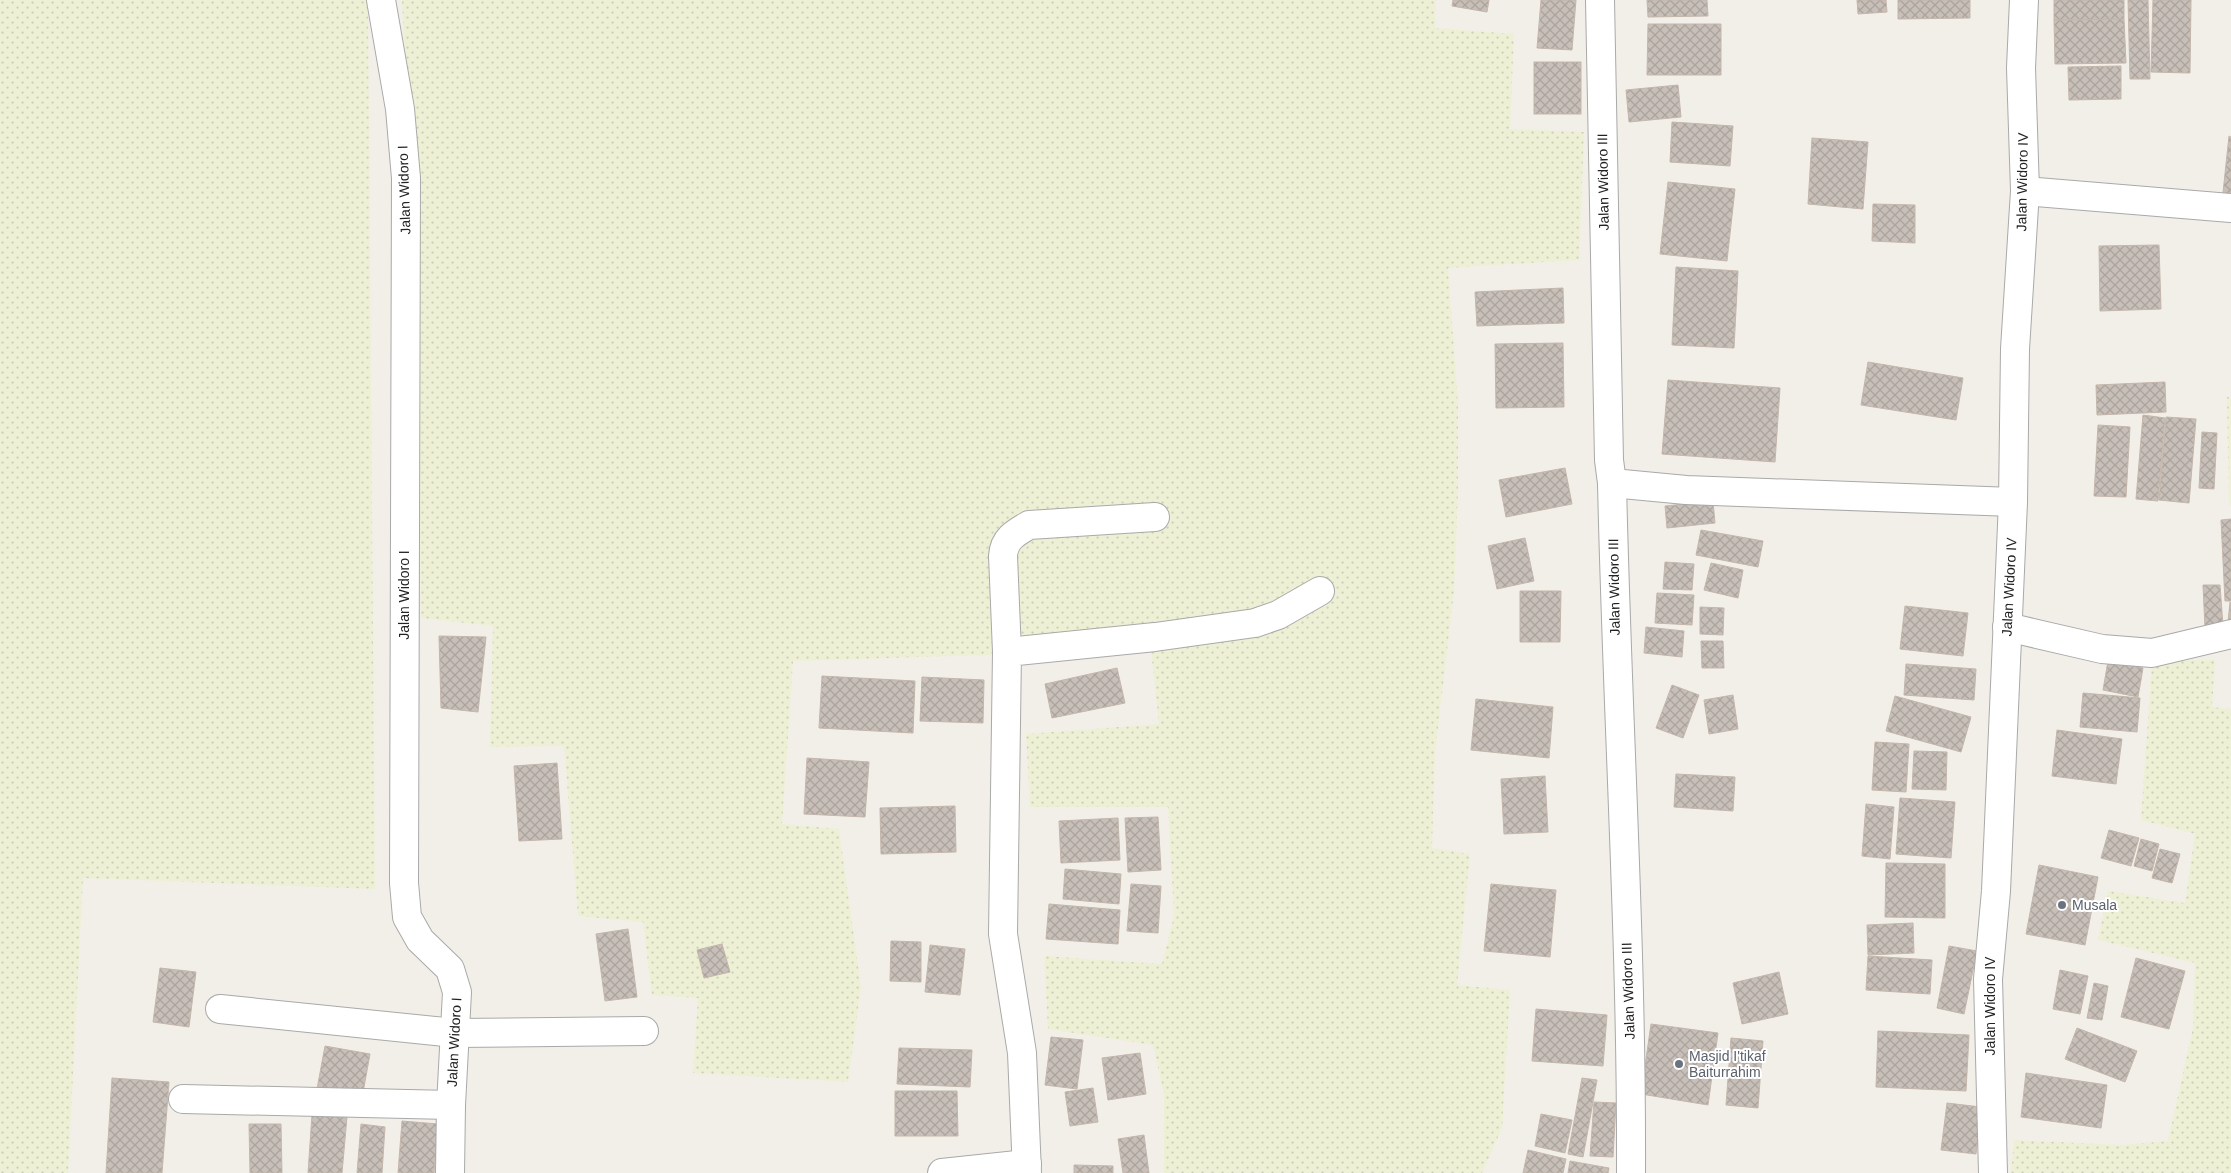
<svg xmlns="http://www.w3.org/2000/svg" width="2231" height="1173" viewBox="0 0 2231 1173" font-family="Arial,sans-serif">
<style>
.farmland{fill:url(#farmland-dots)}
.building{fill:url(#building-cross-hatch);stroke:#c4b6ab}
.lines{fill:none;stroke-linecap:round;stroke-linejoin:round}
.minor-casing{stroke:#a9a9a9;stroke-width:30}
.minor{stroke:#fff;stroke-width:28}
.worship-dot{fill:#6b7280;stroke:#fff;stroke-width:2}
.labels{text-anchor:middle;stroke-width:4;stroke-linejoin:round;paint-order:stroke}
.street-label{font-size:14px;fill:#222;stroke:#fff}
.worship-label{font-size:14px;fill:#5b616d;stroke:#fff;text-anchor:start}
</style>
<defs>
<pattern id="farmland-dots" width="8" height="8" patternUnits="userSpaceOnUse" patternTransform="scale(1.25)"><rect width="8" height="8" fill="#eef0d5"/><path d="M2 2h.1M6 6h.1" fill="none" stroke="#ccceb7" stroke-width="1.8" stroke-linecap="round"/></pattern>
<pattern id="building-cross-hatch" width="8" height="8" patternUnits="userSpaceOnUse" patternTransform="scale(1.25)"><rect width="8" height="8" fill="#c7bfb8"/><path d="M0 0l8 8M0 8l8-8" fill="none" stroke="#aba49e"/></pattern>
</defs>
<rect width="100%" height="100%" fill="#f2efe9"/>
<g class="farmland">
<polygon points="0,0 368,0 375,889 83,878 68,1173 0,1173"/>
<polygon points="402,0 1436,0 1435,28 1514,34 1510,129 1584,132 1579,260 1448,268 1458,404 1458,492 1454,591 1435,753 1432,848 1470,854 1457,985 1510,990 1502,1128 1482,1173 1164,1173 1164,1094 1153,1045 1048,1029 1044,956 1162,964 1174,916 1168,807 1030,807 1026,734 1159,724 1151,650 793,661 782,824 839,829 861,987 848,1082 693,1073 698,998 652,995 643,922 578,916 564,746 490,747 493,626 421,618 416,256"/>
<polygon points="2227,397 2231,397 2231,505 2229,505"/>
<polygon points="2215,660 2212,707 2231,709 2231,1173 2011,1173 2014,1140 2121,1145 2168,1141 2193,1028 2195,963 2098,940 2108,891 2185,903 2195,834 2141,820 2152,661"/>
</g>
<g class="building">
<polygon points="1453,0 1489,0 1487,12 1452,6"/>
<polygon points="1541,0 1576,0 1572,50 1537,48"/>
<polygon points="1647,0 1707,0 1708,16 1648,17"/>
<polygon points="1857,0 1886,0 1887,12 1858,14"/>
<polygon points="1898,0 1970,0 1970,18 1898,19"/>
<polygon points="2054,0 2124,0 2124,19 2054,20"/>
<polygon points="2128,0 2148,0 2150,79 2130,79"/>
<polygon points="2153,0 2191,0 2190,73 2151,72"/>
<polygon points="2124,19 2126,63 2055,64 2054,20"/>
<polygon points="1648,24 1721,24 1721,75 1647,75"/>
<rect x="1534" y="62" width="47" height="52"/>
<polygon points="2121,66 2121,99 2069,100 2068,67"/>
<polygon points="1678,85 1681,117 1629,122 1626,90"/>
<polygon points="1672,122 1733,126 1730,166 1670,162"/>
<polygon points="2229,136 2231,137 2231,203 2222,202"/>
<polygon points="1812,138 1868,142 1863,209 1808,204"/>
<polygon points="1668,182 1735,189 1727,261 1660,254"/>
<polygon points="1873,204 1915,205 1915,243 1872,241"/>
<polygon points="2159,245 2161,309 2100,311 2099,246"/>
<polygon points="1676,267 1738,271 1734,348 1672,345"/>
<polygon points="1563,288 1564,323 1477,326 1475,292"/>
<polygon points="1563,343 1564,407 1496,408 1495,344"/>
<polygon points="1868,362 1963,378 1956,420 1861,405"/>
<polygon points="1668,380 1780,388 1775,462 1662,454"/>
<polygon points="2165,382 2166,412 2097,415 2096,385"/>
<polygon points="2143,415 2165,418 2158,501 2136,499"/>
<polygon points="2166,417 2196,419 2189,503 2159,500"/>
<polygon points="2098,425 2130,427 2126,497 2094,496"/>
<polygon points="2202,432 2217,433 2214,489 2199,488"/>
<polygon points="1565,468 1572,504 1506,517 1499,480"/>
<polygon points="1713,501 1715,523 1667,528 1665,506"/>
<polygon points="2231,519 2231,601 2225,601 2221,520"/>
<polygon points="1701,530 1763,541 1758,567 1696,555"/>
<polygon points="1525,538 1534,581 1497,589 1488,546"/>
<polygon points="1665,562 1694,564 1692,590 1663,589"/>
<polygon points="1711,563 1743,570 1738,598 1704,590"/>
<polygon points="2203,585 2220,585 2223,626 2205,628"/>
<polygon points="1520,591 1561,591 1560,642 1520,642"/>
<polygon points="1657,593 1694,595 1692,625 1655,623"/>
<polygon points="2230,602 2231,603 2231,622 2228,622"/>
<polygon points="1905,606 1968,613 1963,656 1900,649"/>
<polygon points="1700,607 1724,608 1723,635 1700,634"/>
<polygon points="1646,627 1684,631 1682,657 1644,653"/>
<polygon points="439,636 486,637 478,712 441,708"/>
<polygon points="1701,641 1723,641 1724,668 1702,668"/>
<polygon points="2108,661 2143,668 2138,697 2103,690"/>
<polygon points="1906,664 1976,669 1974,700 1904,695"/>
<polygon points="1117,668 1125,703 1052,718 1045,684"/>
<polygon points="822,676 915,681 913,733 819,728"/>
<polygon points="922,677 984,680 983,723 920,721"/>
<polygon points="1672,685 1699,695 1683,738 1656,728"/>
<polygon points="2083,693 2140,698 2137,732 2080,727"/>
<polygon points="1733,695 1738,729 1709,734 1704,700"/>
<polygon points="1895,696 1971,717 1961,752 1886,731"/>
<polygon points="1476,699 1553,707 1549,758 1471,750"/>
<polygon points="2057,730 2122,739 2116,784 2052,776"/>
<polygon points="1875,742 1909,744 1906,792 1872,790"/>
<polygon points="1914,751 1947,752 1946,790 1912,789"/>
<polygon points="807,758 869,762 865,817 804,814"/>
<polygon points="557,763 562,839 519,841 514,766"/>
<polygon points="1676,774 1735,777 1733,811 1674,807"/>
<polygon points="1545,776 1548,832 1504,834 1501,779"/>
<polygon points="1900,798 1955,802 1951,858 1896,854"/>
<polygon points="1866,804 1894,807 1890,859 1862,856"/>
<polygon points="955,806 956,852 881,854 880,808"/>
<polygon points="1158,817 1161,870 1128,872 1125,818"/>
<polygon points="1118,818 1120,860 1061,863 1059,821"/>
<polygon points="2109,830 2139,838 2131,866 2101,858"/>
<polygon points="2141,839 2159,844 2152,871 2134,866"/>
<polygon points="2160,849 2180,854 2172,883 2152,878"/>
<polygon points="1886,863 1945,864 1945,918 1885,917"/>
<polygon points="2039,865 2098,877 2085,945 2026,934"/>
<polygon points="1065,869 1121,874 1119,904 1063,899"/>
<polygon points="1131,884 1161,886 1158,933 1127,931"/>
<polygon points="1491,884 1556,890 1550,957 1484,951"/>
<polygon points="1049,904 1120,910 1118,944 1046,939"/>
<polygon points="1913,923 1914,953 1868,955 1867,925"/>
<polygon points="628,929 637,997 605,1001 596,934"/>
<polygon points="891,941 921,942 921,982 890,981"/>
<polygon points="722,944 730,972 704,978 697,950"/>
<polygon points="930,945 965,949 960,995 925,992"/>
<polygon points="1949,946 1977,951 1964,1014 1937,1008"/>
<polygon points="1868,956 1932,960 1930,994 1866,990"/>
<polygon points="2136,958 2185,971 2169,1029 2121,1017"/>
<polygon points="160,968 196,972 189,1027 153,1022"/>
<polygon points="2060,970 2088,976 2080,1014 2053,1009"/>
<polygon points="1779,972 1788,1014 1742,1024 1733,983"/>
<polygon points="2094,983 2108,986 2102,1020 2087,1018"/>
<polygon points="1536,1009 1607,1015 1603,1066 1532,1061"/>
<polygon points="1651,1024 1718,1033 1708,1105 1641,1094"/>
<polygon points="2077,1028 2137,1051 2125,1082 2065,1059"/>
<polygon points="1878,1031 1969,1035 1966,1091 1876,1087"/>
<polygon points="1051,1037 1083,1040 1077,1089 1045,1085"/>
<polygon points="1731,1038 1763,1041 1758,1108 1726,1105"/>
<polygon points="325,1046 370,1054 362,1098 317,1089"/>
<polygon points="899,1048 972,1050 970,1087 897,1084"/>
<polygon points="1140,1053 1146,1094 1108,1100 1102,1058"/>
<polygon points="2026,1073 2107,1085 2101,1128 2021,1117"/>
<polygon points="112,1078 169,1082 162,1173 106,1173"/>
<polygon points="1582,1078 1597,1080 1583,1157 1568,1154"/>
<polygon points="1093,1088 1098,1122 1070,1126 1065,1092"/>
<polygon points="895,1091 957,1091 958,1136 895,1136"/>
<polygon points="1594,1102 1616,1103 1613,1157 1590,1156"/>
<polygon points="1947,1103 1981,1107 1976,1154 1941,1150"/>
<polygon points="312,1114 347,1117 342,1173 308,1173"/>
<polygon points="1541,1114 1572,1120 1565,1153 1535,1146"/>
<polygon points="402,1121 438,1124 434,1173 398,1173"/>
<polygon points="249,1124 281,1124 282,1173 250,1173"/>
<polygon points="361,1124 385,1127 382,1173 357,1173"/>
<polygon points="1144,1135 1149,1173 1123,1173 1118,1139"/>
<polygon points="1528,1150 1566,1159 1563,1173 1523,1173"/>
<polygon points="1570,1161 1609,1168 1608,1173 1568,1173"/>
<polygon points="1074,1165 1113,1166 1113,1173 1074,1173"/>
</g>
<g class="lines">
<defs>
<g id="minor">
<polyline points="381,0 400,109 406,178 404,883 407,917 420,940 450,969 457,992 451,1105 450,1173"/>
<path d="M1600,0l9,460 3,23c5,230 20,460 19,690"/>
<polyline points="2025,191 2231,208"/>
<polyline points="1612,483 1686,490 2013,502"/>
<polyline points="2007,627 2102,649 2152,653 2231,634"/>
<path d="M1007,652l-4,-96c1,-17 12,-23 26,-31l126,-8"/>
<polyline points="220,1009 455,1033 644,1031"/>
<polyline points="183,1099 451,1105"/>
<polyline points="942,1173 1027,1164"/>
<polyline points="1027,1173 1022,1053 1003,934 1007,652 1155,637 1255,623 1278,615 1320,591"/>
<polyline points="1993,1173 1988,979 1996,891 2013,502 2015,349 2025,191 2021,68 2024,0"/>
</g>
</defs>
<use href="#minor" class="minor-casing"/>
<use href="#minor" class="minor"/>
</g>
<g class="worship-dot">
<circle cx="2062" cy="905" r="5"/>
<circle cx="1679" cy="1064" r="5"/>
</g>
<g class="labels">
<g class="street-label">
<text transform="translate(1603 182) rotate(-91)" y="5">Jalan Widoro III</text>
<text transform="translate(2022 182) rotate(-89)" y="5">Jalan Widoro IV</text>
<text transform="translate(404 190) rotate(-92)" y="5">Jalan Widoro I</text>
<text transform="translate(1614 587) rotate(-91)" y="5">Jalan Widoro III</text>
<text transform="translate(2009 587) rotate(-87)" y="5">Jalan Widoro IV</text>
<text transform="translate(404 595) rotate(-90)" y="5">Jalan Widoro I</text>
<text transform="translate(1628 991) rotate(-92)" y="5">Jalan Widoro III</text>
<text transform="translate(1990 1006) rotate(-90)" y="5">Jalan Widoro IV</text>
<text transform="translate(454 1042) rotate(-87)" y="5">Jalan Widoro I</text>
</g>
<g class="worship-label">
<text x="2072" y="910">Musala</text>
<text x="1689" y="1061">Masjid I'tikaf<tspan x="1689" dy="16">Baiturrahim</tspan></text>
</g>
</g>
</svg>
